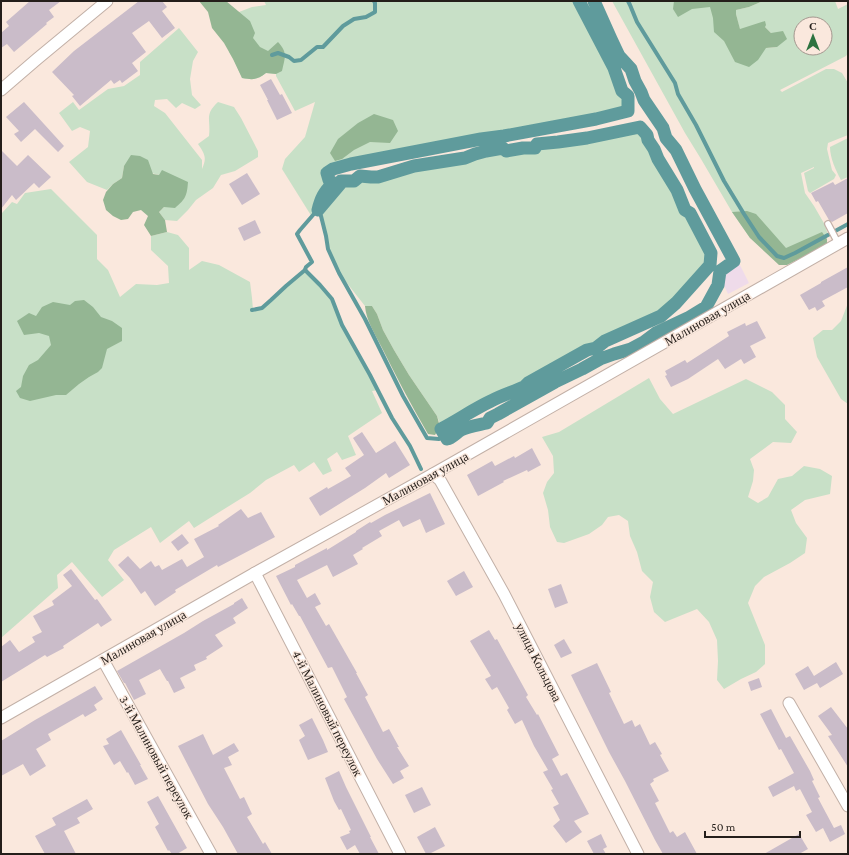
<svg xmlns="http://www.w3.org/2000/svg" width="849" height="855" viewBox="0 0 849 855" font-family="'Crimson Pro',serif">
<style>
.industrial{fill:#efdbea}
.green{fill:#c8e0c7;fill-rule:evenodd}
.forest{fill:#94b693}
.lines{fill:none;stroke-linecap:round;stroke-linejoin:round}
.stream{stroke:#5f9b9c;stroke-width:4}
.canal{stroke:#5f9b9c;stroke-width:13}
.building{fill:#cabcc9}
.lane-casing{stroke:#c2b0a7;stroke-width:8}
.street-casing{stroke:#c2b0a7;stroke-width:13}
.lane{stroke:#fff;stroke-width:5.5}
.street{stroke:#fff;stroke-width:11}
.labels{text-anchor:middle;stroke-width:3;stroke-linejoin:round;paint-order:stroke}
.street-label{font-size:13px;fill:#241e1a;stroke:#fae8dd}
</style>
<rect width="100%" height="100%" fill="#fae8dd"/>
<polygon class="industrial" points="738,261 749,283 728,294 721,279 722,271"/>
<g class="green">
<path d="M264,1h315l35,67 8,23 6,5v15l-32,8 -92,17 -23,3 -130,25 -18,5 -6,4 2,7 4,3 -6,6 -6,9 -3,12 -6,7 -30,-48 3,-10 20,-22 10,-35 -20,9 -19,-35v-2l-10,-1c-9,7 -13,7 -24,5l-8,-18 -5,-8 5,-27 5,-13 13,-5 14,-2z"/>
<path d="M612,1h114l6,27 34,20 11,-1 -6,-14 -6,-6 -25,3 -4,-16v-4l13,-3 14,-6h72l3,8 10,-5v49l-2,3 -66,34 2,2 44,-23h8l8,4 6,10v52l-20,8 -1,6 5,21 4,5 -2,4 -24,14 -2,-2 -4,-18 10,-5v-1l-13,6 4,20 9,13 11,19 3,10 -33,18 -45,-15 -18,-26 -31,-53 -16,-26zM801,24h24v24h-24z"/>
<path d="M179,28l19,24 -5,9 -3,18 2,16 9,10 -6,4 -13,-6 -6,5 -9,-9 -12,1 -1,6 11,7 37,47v9c5,-11 3,-15 -4,-25l11,-8c2,-17 -5,-21 9,-34l16,5 7,11 17,33v6l-23,14 -14,4 -8,13 -17,12 -8,10 -11,11 -12,-1 -6,-8 5,-5 -5,-32 -35,-9 -2,12 -9,6 -6,6 -20,-8 -18,-20 19,-15 2,-16 -10,-4 -8,4 -13,-18 14,-11 6,8 29,-21 16,-3 16,-11v-13z"/>
<path d="M640,127l7,8 1,5 6,9 4,10 19,31 8,20 5,3 21,40 -1,12 -34,38 -15,13 -56,25 -9,7 -9,2 -59,33 -4,4c-11,5 -22,8 -33,14 -17,8 -33,19 -50,28l-1,-5 -3,-8 -28,-41 -15,-25 -11,-20 -6,-16 -5,-8h-7l-26,-33 -11,-24 -6,-27 1,-7 -3,-8 20,-23 1,-3h13l6,-5 11,1h7l36,-11 51,-8 10,-4 11,-3 17,-3 3,3 17,-3h12l2,-4 21,-2 29,-4z"/>
<path d="M848,138v39l-7,3c-5,-9 -11,-22 -11,-33z"/>
<polygon points="51,189 97,235 97,259 108,270 120,297 136,284 157,285 169,283 168,266 151,250 151,236 167,232 178,235 189,248 189,270 202,261 219,265 250,282 252,298 253,310 262,308 271,300 286,286 305,270 320,285 332,299 342,325 378,390 372,391 382,413 348,436 356,455 342,460 337,452 327,459 332,471 323,475 314,462 299,472 294,465 266,480 250,493 221,511 194,528 189,521 160,543 151,527 114,550 108,560 124,580 102,597 72,562 57,575 58,588 1,638 1,212 2,213 12,202 17,204 25,193"/>
<polygon points="848,303 848,404 841,399 817,357 813,338 823,330 832,330 841,321"/>
<polygon points="649,378 660,399 673,414 746,379 772,392 785,405 785,419 797,432 791,443 773,442 750,459 754,470 753,481 748,497 758,503 768,497 778,479 792,476 804,466 820,469 832,476 830,494 805,500 791,510 796,523 807,538 805,553 790,563 764,577 755,586 748,603 765,645 765,664 756,672 741,679 724,689 717,680 718,661 717,640 709,622 697,609 665,622 654,612 650,597 653,582 642,571 637,552 630,536 628,521 619,515 608,517 602,525 589,534 564,543 557,542 550,527 548,510 543,493 547,482 554,473 553,456 542,437 559,432"/>
</g>
<g class="forest">
<path d="M199,1h27l24,20 5,12 -2,5 7,9 8,4 10,-9c10,11 7,15 4,29l-6,3 -10,-1c-9,7 -13,7 -24,5l-9,-19 -9,-16 -12,-15 -4,-16z"/>
<polygon points="674,1 763,1 749,7 736,10 736,14 740,29 765,21 766,25 765,27 771,33 783,31 787,39 777,47 766,48 758,60 749,67 735,62 724,41 714,32 713,18 710,7 692,9 678,17 673,9"/>
<polygon points="374,114 393,120 398,131 390,143 370,142 354,150 342,159 335,161 330,153 338,139 358,123"/>
<path d="M131,155l9,1 8,4 5,14 6,1 3,-5 26,12c-1,13 -2,17 -13,26l-11,-1 -5,5 6,8 2,12 -16,4 -7,-11 4,-9 -7,-6 -8,2 -5,7 -7,1 -8,-4 -7,-6 -3,-10 3,-8 7,-8 9,-6 2,-12z"/>
<polygon points="747,211 756,214 786,248 822,232 827,239 827,245 787,265 779,265 750,238 732,212"/>
<polygon points="84,300 93,307 101,317 112,321 122,328 122,341 107,349 102,368 98,372 89,377 79,384 66,395 56,395 30,401 20,398 16,391 21,387 23,376 29,365 38,360 51,345 49,336 39,333 24,335 17,321 29,313 36,316 42,307 53,302 70,305 75,301"/>
<path d="M365,306h7l5,8 6,16 11,20 15,25 28,41 3,11 -5,8 -7,-1c-17,-29 -32,-58 -47,-88 -6,-12 -15,-26 -16,-40z"/>
</g>
<g class="lines">
<g class="stream">
<polyline points="628,1 630,5 637,22 675,83 678,94 696,125 724,181 744,214 759,237 777,256 784,258 795,253 848,224"/>
<polyline points="272,55 278,53 289,57 294,61 301,60 317,47 323,47 343,26 354,19 366,17 375,12 375,3 374,1"/>
<polyline points="319,208 326,236 328,249 339,273 365,319 403,396 427,438 439,439 450,434"/>
<polyline points="305,270 306,267 312,262 297,234 300,230 340,184 341,181"/>
<polyline points="252,310 262,308 271,300 286,286 305,270 320,285 332,299 342,325 370,375 392,418 410,446 421,469"/>
</g>
<path class="canal" d="M579,1l35,67 8,23 6,5v15l-32,8 -92,17 -23,3 -130,25 -18,5 -6,4 2,7 4,3c-9,9 -12,15 -15,27l22,-26 1,-3h13l6,-5 11,1h7l36,-11 51,-8 10,-4 11,-3 17,-3 3,3 17,-3h12l2,-4 21,-2 29,-4 53,-11 7,8 1,5 6,9 4,10 19,31 8,20 5,3 21,40 -1,12 -34,38 -15,13 -56,25 -9,7 -9,2 -59,33 -4,4c-11,5 -22,8 -33,14 -17,8 -33,19 -50,28l6,10c5,-1 9,-6 14,-9 8,-4 17,-5 26,-7l3,-5 8,-4 57,-32 27,-13 18,-10 14,-5 17,-5 13,-7 12,-9 32,-15 18,-11 12,-22 2,-14 14,-10 -39,-72 -19,-39 -10,-12 -3,-10 -19,-28 -3,-8 -6,-11 -4,-12 -12,-13 -8,-17 -17,-38"/>
</g>
<g class="building">
<polygon points="30,1 61,1 49,10 54,17 46,23 47,24 14,52 7,44 1,48 1,33 9,26 6,22"/>
<polygon points="139,1 162,1 167,7 162,11 175,28 162,38 149,21 132,33 146,52 132,63 138,71 122,83 120,80 114,84 111,80 80,106 72,96 74,95 52,72 74,51"/>
<polygon points="271,79 280,95 282,94 292,113 277,120 267,100 268,100 260,85"/>
<polygon points="24,102 64,146 58,152 35,129 21,142 14,134 19,131 6,117"/>
<polygon points="1,150 17,166 28,155 51,177 39,188 34,183 16,200 12,195 1,209"/>
<polygon points="247,173 260,194 242,205 229,184"/>
<polygon points="848,178 848,213 832,222 829,220 818,201 816,202 811,193 833,182 835,185"/>
<polygon points="255,220 261,233 244,241 238,228"/>
<polygon points="848,267 848,287 822,301 825,306 817,311 815,307 809,310 800,295 821,283 821,282"/>
<polygon points="757,321 766,338 750,346 756,357 744,364 741,359 725,369 718,359 688,379 671,387 665,376 667,375 665,371 685,360 687,363 729,336 727,332 745,323 746,326"/>
<polygon points="362,432 376,453 395,441 410,465 389,478 386,473 365,488 320,516 309,498 327,487 328,489 351,476 345,468 364,455 353,438"/>
<polygon points="532,448 541,465 528,472 527,470 503,481 504,482 478,496 467,475 492,461 495,466 514,456 515,458"/>
<polygon points="430,493 445,524 426,533 420,519 403,527 399,520 379,531 382,536 362,548 363,549 353,555 358,564 333,577 327,565 297,580 307,598 315,593 321,604 315,607 326,626 329,624 357,673 356,673 368,695 365,697 383,732 389,729 399,747 397,747 409,766 400,771 404,778 393,784 377,759 344,699 347,697 332,667 328,668 300,616 299,616 292,604 291,605 276,576 295,567 295,565 327,548 327,550 356,532 356,531 370,522 371,523 385,515"/>
<polygon points="241,509 248,518 261,512 275,537 218,567 217,565 175,590 176,592 155,606 145,591 141,594 130,578 118,565 128,556 140,569 151,561 155,567 159,565 162,570 182,559 187,567 204,557 194,539 219,526 218,525"/>
<polygon points="182,534 189,543 178,551 171,542"/>
<polygon points="71,569 95,600 97,599 112,620 101,627 98,623 63,646 64,648 47,657 45,655 1,682 1,647 10,640 19,652 35,642 32,637 42,632 33,616 54,605 52,601 72,586 63,575"/>
<polygon points="464,571 473,587 456,596 447,581"/>
<polygon points="561,584 568,603 555,608 548,589"/>
<polygon points="242,598 248,608 233,618 236,623 215,635 223,646 206,657 207,659 194,665 196,670 180,678 185,688 174,693 168,681 167,681 160,669 139,680 146,694 134,700 125,683 124,683 117,671 184,633 203,621 234,604 234,603"/>
<polygon points="489,630 495,640 497,639 528,695 526,697 537,715 538,714 559,755 552,759 561,776 567,773 589,814 574,821 582,832 566,843 553,826 560,820 553,807 559,804 551,790 553,789 543,772 548,770 534,746 522,720 515,724 507,710 509,708 497,687 492,690 485,679 491,676 470,641"/>
<polygon points="564,639 572,653 561,658 554,645"/>
<polygon points="836,662 843,674 820,688 817,683 804,690 795,674 808,666 814,676"/>
<polygon points="597,663 611,692 609,693 624,724 632,720 635,727 640,724 650,745 655,742 662,754 660,755 669,771 653,779 654,781 650,784 659,801 655,803 670,833 673,831 677,837 685,832 697,854 663,854 655,840 625,781 609,752 571,675"/>
<polygon points="759,678 762,687 751,691 748,682"/>
<polygon points="95,686 103,699 94,705 97,710 85,717 83,714 48,734 51,740 36,749 46,766 30,776 23,764 1,776 1,741 35,720"/>
<polygon points="831,707 848,729 848,767 828,736 832,735 818,716"/>
<polygon points="771,709 786,738 790,736 810,771 814,780 812,781 820,797 818,798 834,828 841,825 845,834 830,842 823,828 816,832 806,815 812,812 800,789 796,791 794,786 773,797 768,787 794,773 781,749 779,750 760,714"/>
<polygon points="312,718 323,740 328,752 308,760 299,740 305,736 299,725"/>
<polygon points="121,730 141,765 140,765 148,779 135,785 128,772 127,773 120,761 114,765 103,746 109,744 106,739"/>
<polygon points="203,734 213,755 234,743 239,751 228,757 232,765 224,768 240,799 244,797 252,814 247,817 263,844 265,842 272,854 238,854 223,827 208,804 178,746"/>
<polygon points="339,771 346,787 371,837 370,837 379,854 360,854 355,845 347,850 340,837 350,833 349,831 351,830 341,809 339,810 334,801 325,778"/>
<polygon points="422,787 431,805 414,813 405,795"/>
<polygon points="158,796 187,848 177,854 172,854 169,850 168,851 155,827 159,824 147,802"/>
<polygon points="87,799 93,809 77,818 80,823 64,831 76,854 45,854 35,836 56,825 52,818"/>
<polygon points="435,827 445,846 429,854 426,854 417,837"/>
<polygon points="601,834 607,847 603,849 606,854 594,854 587,841"/>
<polygon points="799,834 808,849 799,854 764,854"/>
</g>
<g class="lines">
<defs>
<polyline id="lane" points="828,224 838,243"/>
<g id="street">
<polyline points="1,90 37,59 107,1"/>
<polyline points="433,474 440,480 504,594 638,854"/>
<polyline points="255,573 400,854"/>
<polyline points="103,660 211,854"/>
<polyline points="789,703 848,806"/>
<polyline points="1,718 255,573 433,474 848,238"/>
</g>
</defs>
<use href="#lane" class="lane-casing"/>
<use href="#street" class="street-casing"/>
<use href="#lane" class="lane"/>
<use href="#street" class="street"/>
</g>
<g class="labels">
<g class="street-label">
<text transform="translate(707 318) rotate(-30)" y="5">Малиновая улица</text>
<text transform="translate(425 478) rotate(-29)" y="5">Малиновая улица</text>
<text transform="translate(143 637) rotate(-30)" y="5">Малиновая улица</text>
<text transform="translate(539 662) rotate(63)" y="5">улица Кольцова</text>
<text transform="translate(328 713) rotate(63)" y="5">4-й Малиновый переулок</text>
<text transform="translate(157 757) rotate(61)" y="5">3-й Малиновый переулок</text>
</g>
</g>
<rect width="849" height="855" fill="none" stroke="#241e1a" stroke-width="4"/>
<g transform="translate(813 36)"><circle r="19" fill="#fae8dd" stroke="#a4978f"/>
<path d="M0-3L7 15L0 10L-7 15Z" fill="#2d7340"/>
<text y="-6" font-size="11" font-weight="bold" text-anchor="middle" fill="#241e1a">С</text>
</g>
<path d="M705 831v6h95v-6" fill="none" stroke="#241e1a" stroke-width="2"/>
<text x="711" y="831" font-size="12" fill="#241e1a" stroke="#fae8dd" stroke-width="3" paint-order="stroke">50 m</text>
</svg>
